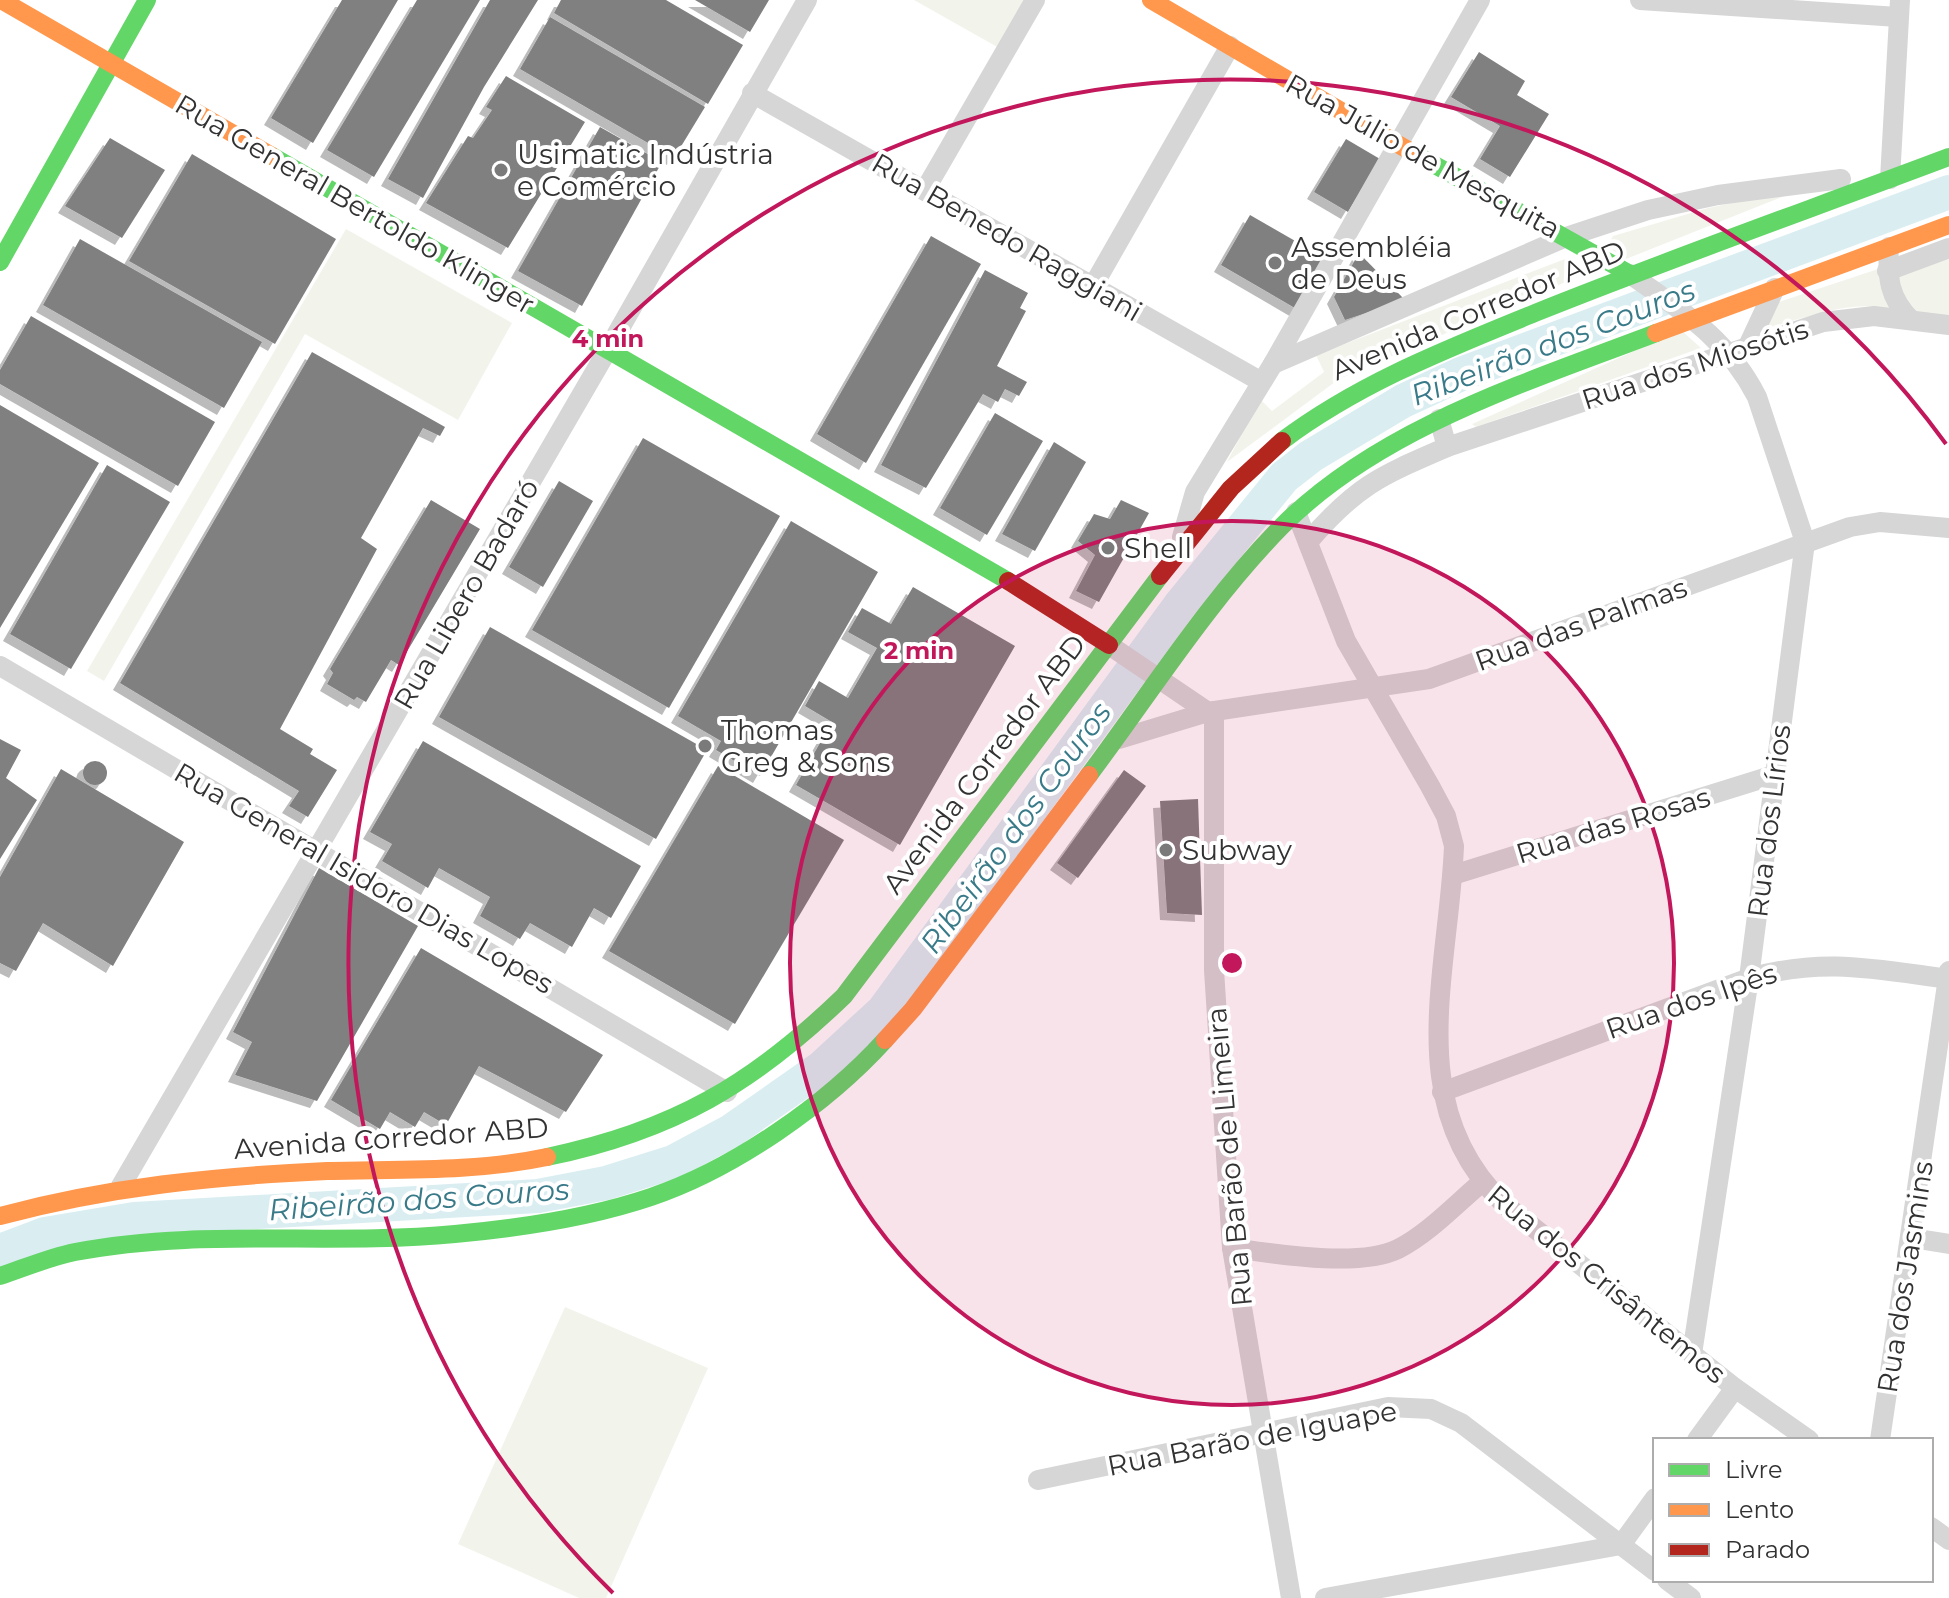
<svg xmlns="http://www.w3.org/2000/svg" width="1949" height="1598" viewBox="0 0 1949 1598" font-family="Montserrat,sans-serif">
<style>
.green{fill:#f2f4ec}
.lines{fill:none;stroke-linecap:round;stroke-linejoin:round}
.river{stroke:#daeef2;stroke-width:34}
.building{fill:#808080;filter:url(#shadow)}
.street{stroke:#d6d6d6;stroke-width:20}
.fast{stroke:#63d668;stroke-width:18}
.slow{stroke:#ff974d;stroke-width:18}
.jam{stroke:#b3261e;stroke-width:18}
.ring{fill:none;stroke:#c2185b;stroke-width:4}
.poi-dot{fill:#7a7a7a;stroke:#fff;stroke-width:3}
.labels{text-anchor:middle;stroke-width:8;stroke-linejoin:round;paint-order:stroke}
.poi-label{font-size:28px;fill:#323232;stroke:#fff;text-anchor:start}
.street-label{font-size:28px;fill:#323232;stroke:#fff}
.water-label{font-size:30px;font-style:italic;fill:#397a89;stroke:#fff}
.centre{fill:#c2185b;stroke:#fff;stroke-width:4}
.ring-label{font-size:24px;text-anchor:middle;font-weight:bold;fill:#c2185b;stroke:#fff;stroke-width:8;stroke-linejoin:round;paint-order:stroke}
</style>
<defs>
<filter id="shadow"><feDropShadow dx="-7" dy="7" stdDeviation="0" flood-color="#0004"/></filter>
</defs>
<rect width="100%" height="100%" fill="#fff"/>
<g class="green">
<polygon points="914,0 1027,0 999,48"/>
<polygon points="1807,187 1626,259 1607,246 1613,236 1708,208"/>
<polygon points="346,229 512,323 458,420 305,334 104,681 87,671"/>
<polygon points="1949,254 1949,320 1914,316 1893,273"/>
<polygon points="1565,259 1589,272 1339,379 1227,462 1260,399 1272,411 1324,372 1316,355"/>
<path d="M1887,266l13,45c-49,-14 -90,7 -137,18l13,-26z"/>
<polygon points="1681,330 1701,348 1476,427 1472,424"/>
<polygon points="565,1307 708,1368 606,1598 579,1598 458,1544"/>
</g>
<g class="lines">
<polyline class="river" points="0,1251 45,1234 134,1219 538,1196 606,1183 673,1162 731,1131 821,1068 883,1011 1180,605 1284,477 1311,456 1403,401 1461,374 1949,192"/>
</g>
<g class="building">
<polygon points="342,0 398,0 313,143 271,118"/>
<polygon points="417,0 480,0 374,177 327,150"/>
<polygon points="490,0 538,0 484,87 423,198 388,179"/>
<polygon points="561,0 666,0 743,45 708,104 554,13"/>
<polygon points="695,0 769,0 750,32"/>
<polygon points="550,17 705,107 674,158 520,69"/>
<polygon points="1479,52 1525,81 1517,95 1549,114 1510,177 1480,159 1500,126 1451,97"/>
<polygon points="506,76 585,122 508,248 426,203 468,136 473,138 492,110 486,107"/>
<polygon points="600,127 662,162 582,306 518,271"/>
<polygon points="110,138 165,170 122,238 65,206"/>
<polygon points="1346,139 1380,159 1348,212 1314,192"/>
<polygon points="192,154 336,239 275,344 129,261"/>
<polygon points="1250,215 1330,261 1300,311 1221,265"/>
<polygon points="931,236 981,264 866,463 817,434"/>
<polygon points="80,239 262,342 224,408 43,305"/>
<polygon points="1359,253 1405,300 1345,320 1334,297"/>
<polygon points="985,270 1028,293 1020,308 1026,311 997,366 1027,382 1019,396 1005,389 998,402 983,394 926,488 881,465"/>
<polygon points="31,316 215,422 178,486 0,384 0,370"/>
<polygon points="312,352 445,427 440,436 423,428 361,538 377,549 280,729 313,749 310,754 337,770 308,817 289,806 299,791 120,683"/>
<polygon points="0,405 99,463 0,628"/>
<polygon points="995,413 1043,441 987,535 940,508"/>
<polygon points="643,438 780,516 669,708 532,630"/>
<polygon points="1054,442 1086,462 1035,551 1002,534"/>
<polygon points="107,465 170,502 71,669 10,634"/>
<polygon points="559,481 593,501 543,587 509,567"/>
<polygon points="431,500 480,529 399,665 391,660 366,702 357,697 354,700 327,684 333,673 330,669"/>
<polygon points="1121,500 1149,513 1099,602 1076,591 1095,555 1078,541 1094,514 1110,519"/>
<polygon points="791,521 878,572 760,776 716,750 721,741 678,716"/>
<polygon points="913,587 1015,646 900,845 796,785 832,722 805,706 819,681 848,698 877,648 848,632 862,608 891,624"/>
<polygon points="490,627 707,750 656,839 439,717"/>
<polygon points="0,739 21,750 6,778 37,800 0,859"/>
<polygon points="423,741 641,866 611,918 594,908 572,947 530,923 520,939 480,916 490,897 439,868 428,888 382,861 392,844 370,832"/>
<circle cx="95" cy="773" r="12"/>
<polygon points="718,766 844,840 735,1024 609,951"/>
<polygon points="61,769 184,842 113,966 43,923 16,971 0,963 0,877"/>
<polygon points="1124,770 1146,786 1078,878 1057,863"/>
<polygon points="1198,799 1202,915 1167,913 1160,801"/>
<polygon points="319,868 418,926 317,1101 235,1075 252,1042 233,1032"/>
<polygon points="421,948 603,1055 566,1112 479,1066 446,1125 424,1112 415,1127 390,1112 380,1129 331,1100"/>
</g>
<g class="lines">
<g class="street">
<polyline points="1640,0 1898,17"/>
<polyline points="752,93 1260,381"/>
<polyline points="1890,179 1900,0"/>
<polyline points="925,190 1035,0"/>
<path d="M1889,247c-2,31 0,51 22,73"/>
<polyline points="1887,271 1949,248"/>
<path d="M1630,274c52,37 97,64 127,123l48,145 -56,436 -57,376"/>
<polyline points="1093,286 1230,46"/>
<polyline points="1748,346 1775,288"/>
<polyline points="1273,364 1566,237 1648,210 1718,195 1841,179"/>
<polyline points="1439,419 1447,447 1823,322 1874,316 1949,325"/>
<path d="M1296,512l50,129 84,145 16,30 8,30c-5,125 -53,260 50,358l231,184 74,52"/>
<polyline points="1182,537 1195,492 1273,364 1480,0"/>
<path d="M1308,542c49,-57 72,-66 139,-95"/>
<polyline points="1109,645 1208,712"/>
<polyline points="0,666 727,1092"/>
<polyline points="1214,711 1214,970 1232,1248 1291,1598"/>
<polyline points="1119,739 1208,712 1429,679 1850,527 1880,522 1949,528"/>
<polyline points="1453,875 1774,775"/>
<path d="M1442,1092l307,-114c75,-21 125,-9 200,1"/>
<polyline points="121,1186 607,351 807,0"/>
<polyline points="1912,1238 1949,1244"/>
<path d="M1232,1248c44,6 127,20 166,1 30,-15 58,-45 83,-66"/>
<polyline points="1697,1440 1735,1388"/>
<polyline points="1880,1440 1949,971"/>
<polyline points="1038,1480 1388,1407 1431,1409 1461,1423 1655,1571"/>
<polyline points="1931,1527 1949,1540"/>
<polyline points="1667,1580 1691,1598"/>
<polyline points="1325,1598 1621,1545 1655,1498"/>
</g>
<g class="fast">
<polyline points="1408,150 1630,274"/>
<polyline points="272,156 1008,581"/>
<polyline points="0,262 147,0"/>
<path d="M1282,441c77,-58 165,-92 253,-128 137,-55 276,-104 414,-156"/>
<path d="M1089,775c62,-83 120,-175 193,-249 99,-99 246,-144 374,-193"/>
<path d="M547,1157c126,-26 206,-73 297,-161l316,-420"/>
<path d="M0,1276c24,-8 50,-19 75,-24 125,-24 254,-6 380,-18 66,-6 134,-16 196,-37 83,-28 176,-93 234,-157"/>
</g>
<g class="slow">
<polyline points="1,0 272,156"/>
<polyline points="1151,0 1408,150"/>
<polyline points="1656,333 1949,225"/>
<polyline points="885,1040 913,1009 1089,775"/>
<path d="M0,1216c108,-29 215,-40 327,-45 72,-2 149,1 220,-14"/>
</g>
<g class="jam">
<polyline points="1160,576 1231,488 1282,441"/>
<polyline points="1008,581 1109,645"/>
</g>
</g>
<circle cx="1232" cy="963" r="442" fill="#c2185b" fill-opacity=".12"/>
<g class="ring">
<circle cx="1232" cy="963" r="442"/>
<path d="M613 1593A883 883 0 1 1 1946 444"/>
</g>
<g class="poi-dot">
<circle cx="501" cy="170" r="8"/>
<circle cx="1275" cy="263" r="8"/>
<circle cx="1108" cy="548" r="8"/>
<circle cx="705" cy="746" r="8"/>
<circle cx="1166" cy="850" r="8"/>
</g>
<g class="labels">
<g class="poi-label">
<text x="517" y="164">Usimatic Indústria<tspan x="517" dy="32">e Comércio</tspan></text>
<text x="1291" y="257">Assembléia<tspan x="1291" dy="32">de Deus</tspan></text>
<text x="1124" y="558">Shell</text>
<text x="721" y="740">Thomas<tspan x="721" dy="32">Greg &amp; Sons</tspan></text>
<text x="1182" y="860">Subway</text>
</g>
<g class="street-label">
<text transform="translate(1423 156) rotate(29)" y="10">Rua Júlio de Mesquita</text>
<text transform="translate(355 204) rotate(30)" y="10">Rua General Bertoldo Klinger</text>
<text transform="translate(1007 237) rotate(30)" y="10">Rua Benedo Raggiani</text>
<text transform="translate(1478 310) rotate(-23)" y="10">Avenida Corredor ABD</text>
<text transform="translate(1695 364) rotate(-18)" y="10">Rua dos Miosótis</text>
<text transform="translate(466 594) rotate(-60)" y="10">Rua Libero Badaró</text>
<text transform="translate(1581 624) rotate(-20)" y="10">Rua das Palmas</text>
<text transform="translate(984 764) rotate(-53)" y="10">Avenida Corredor ABD</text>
<text transform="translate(1769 821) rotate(-83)" y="10">Rua dos Lírios</text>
<text transform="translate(1613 825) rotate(-17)" y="10">Rua das Rosas</text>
<text transform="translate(364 878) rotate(30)" y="10">Rua General Isidoro Dias Lopes</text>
<text transform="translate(1691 1001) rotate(-19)" y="10">Rua dos Ipês</text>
<text transform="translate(391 1138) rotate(-4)" y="10">Avenida Corredor ABD</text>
<text transform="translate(1229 1157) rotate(-95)" y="10">Rua Barão de Limeira</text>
<text transform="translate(1905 1277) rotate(-81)" y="10">Rua dos Jasmins</text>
<text transform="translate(1607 1284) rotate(39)" y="10">Rua dos Crisântemos</text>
<text transform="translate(1252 1438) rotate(-11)" y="10">Rua Barão de Iguape</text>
</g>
<g class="water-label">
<text transform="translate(1553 343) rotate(-21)" y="10">Ribeirão dos Couros</text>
<text transform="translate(1016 828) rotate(-54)" y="10">Ribeirão dos Couros</text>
<text transform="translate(419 1200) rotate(-4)" y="10">Ribeirão dos Couros</text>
</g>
</g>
<circle cx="1232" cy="963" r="12" class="centre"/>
<g class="ring-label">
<text x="608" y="347">4 min</text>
<text x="919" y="659">2 min</text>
</g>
<rect x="1653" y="1438" width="280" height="144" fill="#ffffff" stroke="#adadad" stroke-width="2"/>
<rect x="1669" y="1464" width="40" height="12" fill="#63d668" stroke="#adadad" stroke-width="2"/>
<text x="1725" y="1478" font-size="24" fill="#323232">Livre</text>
<rect x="1669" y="1504" width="40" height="12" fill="#ff974d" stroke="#adadad" stroke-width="2"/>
<text x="1725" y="1518" font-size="24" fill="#323232">Lento</text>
<rect x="1669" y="1544" width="40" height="12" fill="#b3261e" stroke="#adadad" stroke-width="2"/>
<text x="1725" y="1558" font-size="24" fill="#323232">Parado</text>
</svg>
